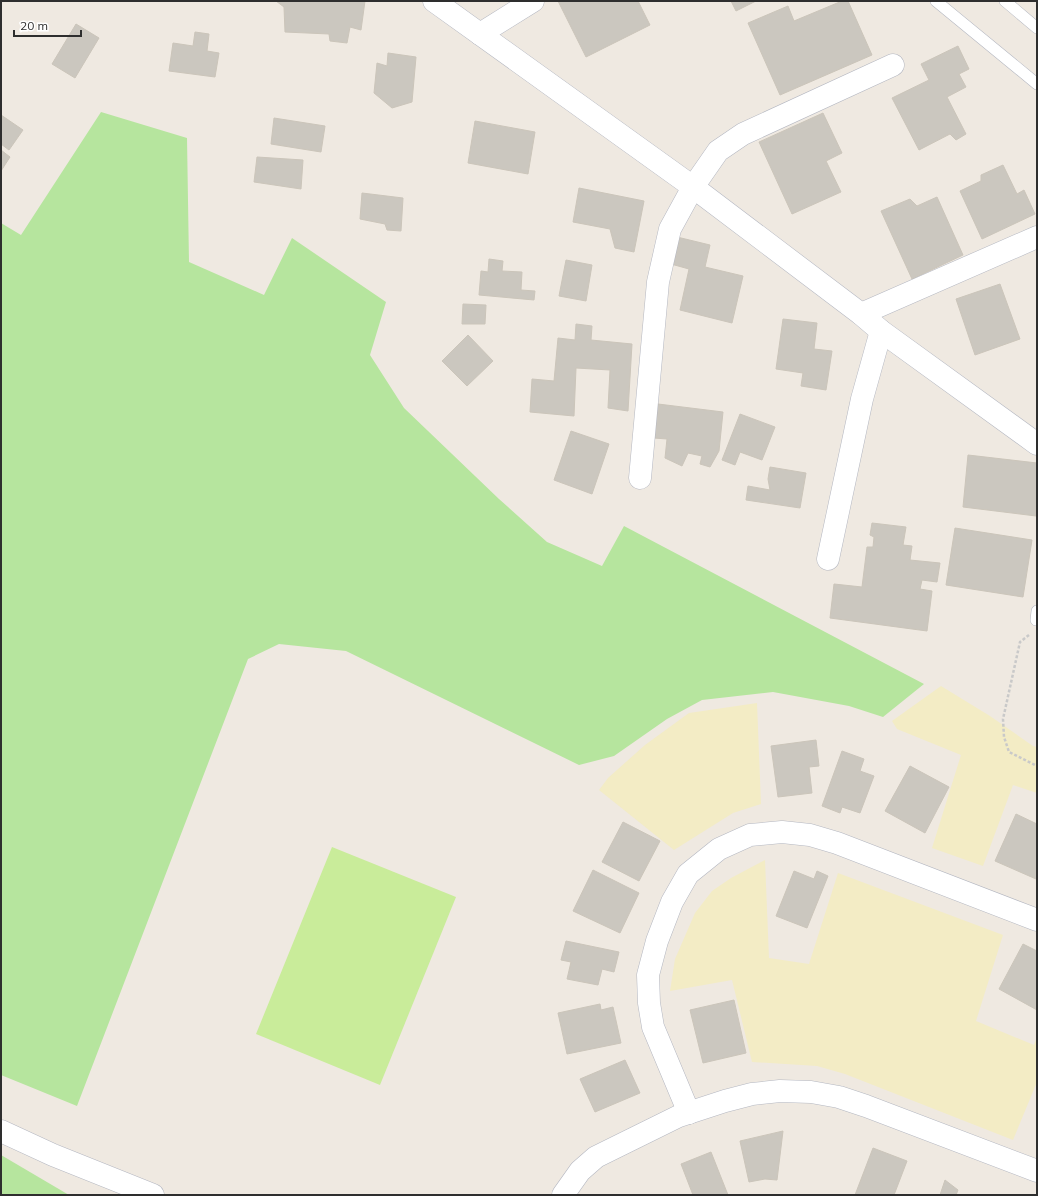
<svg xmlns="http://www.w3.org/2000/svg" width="1038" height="1196" viewBox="0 0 1038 1196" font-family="Mulish,sans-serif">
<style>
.green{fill:#b6e59e}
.sand{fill:#f3ecc5}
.pitch{fill:#c9ec9a}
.building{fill:#cbc7bf;stroke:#cbc5ba}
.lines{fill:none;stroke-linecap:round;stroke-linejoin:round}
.lane-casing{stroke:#b4b7c1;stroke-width:12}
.street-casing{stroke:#b4b7c1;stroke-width:23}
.secondary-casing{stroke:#b4b7c1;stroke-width:23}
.path{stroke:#c9c9c9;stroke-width:2.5;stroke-dasharray:3 2;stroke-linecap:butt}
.lane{stroke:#fff;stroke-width:11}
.street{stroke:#fff;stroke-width:22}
.secondary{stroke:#fff;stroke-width:22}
</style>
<rect width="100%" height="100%" fill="#efe9e1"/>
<g class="green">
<polygon points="101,112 187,138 189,262 264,295 292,238 386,302 370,355 404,408 499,499 547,542 602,566 624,526 924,684 883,717 849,706 773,692 702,700 667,719 614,756 579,765 346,651 279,644 248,659 77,1106 1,1075 1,223 21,235"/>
<polygon points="1,1155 69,1195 1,1195"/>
</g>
<g class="sand">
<polygon points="941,686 990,716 1033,746 1037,747 1037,793 1013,785 983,866 932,848 961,755 897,729 892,721"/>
<polygon points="757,703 761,804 733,813 674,850 599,790 608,778 645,745 689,713"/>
<polygon points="765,860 769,958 809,964 838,873 1003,935 976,1021 1034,1045 1037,1037 1037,1082 1013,1140 845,1074 817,1066 752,1062 732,980 670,991 675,959 695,913 712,891 731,878"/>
</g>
<polygon class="pitch" points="332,847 456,897 380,1085 256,1034"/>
<g class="building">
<polygon points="276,1 365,1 361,30 350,27 347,43 330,41 329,34 285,32 284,7"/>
<polygon points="558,1 638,1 650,25 586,57"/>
<polygon points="731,1 756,1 736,11"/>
<polygon points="842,1 848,1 872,55 780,95 748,23 788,6 794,21"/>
<polygon points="76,24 99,38 75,78 52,64"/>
<polygon points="195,32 209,34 207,51 219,53 215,77 169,71 173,43 193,46"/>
<polygon points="958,46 969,69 959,74 966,87 947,97 966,134 956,140 950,134 919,150 892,98 929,80 921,64"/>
<polygon points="388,53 416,57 412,102 392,108 374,93 377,63 387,66"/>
<polygon points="823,113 842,153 826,161 841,192 792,214 759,142"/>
<polygon points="1,115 23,130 9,150 1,144"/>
<polygon points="274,118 325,126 321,152 271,144"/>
<polygon points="475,121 535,132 528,174 468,163"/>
<polygon points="1,150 10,157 1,171"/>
<polygon points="257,157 303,160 301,189 254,182"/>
<polygon points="1003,165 1017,194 1024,190 1035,214 982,239 960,191 981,181 981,175"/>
<polygon points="579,188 644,201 634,252 615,248 610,229 573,222"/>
<polygon points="362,193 403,198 401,231 387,230 385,224 360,219"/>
<polygon points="937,197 963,255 912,279 881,211 910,199 917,206"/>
<polygon points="677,237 710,245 705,267 743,276 732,323 680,310 689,269 671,264"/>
<polygon points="489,259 503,261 502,271 522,272 521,290 535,291 534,300 479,295 481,271 488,272"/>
<polygon points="566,260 592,265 586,301 559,296"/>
<polygon points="1000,284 1020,339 975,355 956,299"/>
<polygon points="463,304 486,305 485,324 462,324"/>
<polygon points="783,319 817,323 814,349 832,351 826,390 801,386 803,373 776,369"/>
<polygon points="576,324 592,326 591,340 632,344 628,411 608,408 610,370 576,368 574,416 530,412 532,379 554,381 558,338 575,340"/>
<polygon points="468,335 493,361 467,386 442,361"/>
<polygon points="658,404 723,412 719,451 710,467 700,464 702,456 688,453 682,466 665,458 667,439 654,438"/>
<polygon points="740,414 775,427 762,460 740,452 735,465 722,460"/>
<polygon points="571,431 609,444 592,494 554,480"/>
<polygon points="968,455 1037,463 1036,516 963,507"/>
<polygon points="770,467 806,473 800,508 746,500 748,486 770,490 768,479"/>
<polygon points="872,523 906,527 903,545 912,546 910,560 940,563 937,582 922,580 920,589 932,591 927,631 830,618 834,584 862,587 867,547 873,547 874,537 870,535"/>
<polygon points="955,528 1032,540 1023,597 946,585"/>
<polygon points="816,740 819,766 809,767 812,793 778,797 771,746"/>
<polygon points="842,751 864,759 860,771 874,776 860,813 842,807 840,813 822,806"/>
<polygon points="910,766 949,787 925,833 885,811"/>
<polygon points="1016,814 1037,824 1037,877 1036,879 995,861"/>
<polygon points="623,822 660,841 639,881 602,862"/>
<polygon points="593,870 639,893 620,933 573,911"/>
<polygon points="794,871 814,879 817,871 828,876 807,928 776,916"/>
<polygon points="566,941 619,952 614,972 602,969 598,985 567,979 571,962 561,960"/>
<polygon points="1023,944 1037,951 1037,1010 999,989"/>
<polygon points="734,1000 746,1053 703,1063 690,1010"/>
<polygon points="600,1004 601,1010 613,1007 621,1043 567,1054 558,1013"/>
<polygon points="625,1060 640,1093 595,1112 580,1079"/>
<polygon points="783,1131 777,1180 765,1179 749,1182 740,1141"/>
<polygon points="873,1148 907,1161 894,1195 855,1195"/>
<polygon points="711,1152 728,1195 693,1195 681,1164"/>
<polygon points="945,1180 958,1190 956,1195 940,1195"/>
</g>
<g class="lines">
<defs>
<g id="lane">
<polyline points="936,1 1037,84"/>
<polyline points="1005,1 1037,28"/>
<polyline points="1036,620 1037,611"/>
</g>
<g id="street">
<polyline points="434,1 693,187 861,314 881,331 1037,444"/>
<polyline points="480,34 533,1"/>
<polyline points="861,314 1037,237"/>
<polyline points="640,478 658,282 670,229 693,187 718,151 743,134 893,65"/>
<polyline points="828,559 862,399 881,331"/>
<polyline points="689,1113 653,1027 649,1003 648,975 657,941 672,902 688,874 719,849 750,835 782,832 810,835 837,843 1037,920"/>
<polyline points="563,1195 580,1171 596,1157 679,1116 725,1101 752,1094 780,1091 811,1092 839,1097 866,1106 1037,1171"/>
</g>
<polyline id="secondary" points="1,1131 53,1155 153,1195"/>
</defs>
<use href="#lane" class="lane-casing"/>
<use href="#street" class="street-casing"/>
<use href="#secondary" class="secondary-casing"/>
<polyline class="path" points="1029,635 1020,642 1003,719 1004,737 1009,752 1037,766"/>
<use href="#lane" class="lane"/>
<use href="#street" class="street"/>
<use href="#secondary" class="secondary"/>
</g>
<rect width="1038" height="1196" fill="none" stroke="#2e2e2e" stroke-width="4"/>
<path d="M14 30v6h67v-6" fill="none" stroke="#2e2e2e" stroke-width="2"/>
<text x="20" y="30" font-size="12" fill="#2e2e2e" stroke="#ffffff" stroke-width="3" paint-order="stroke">20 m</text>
</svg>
